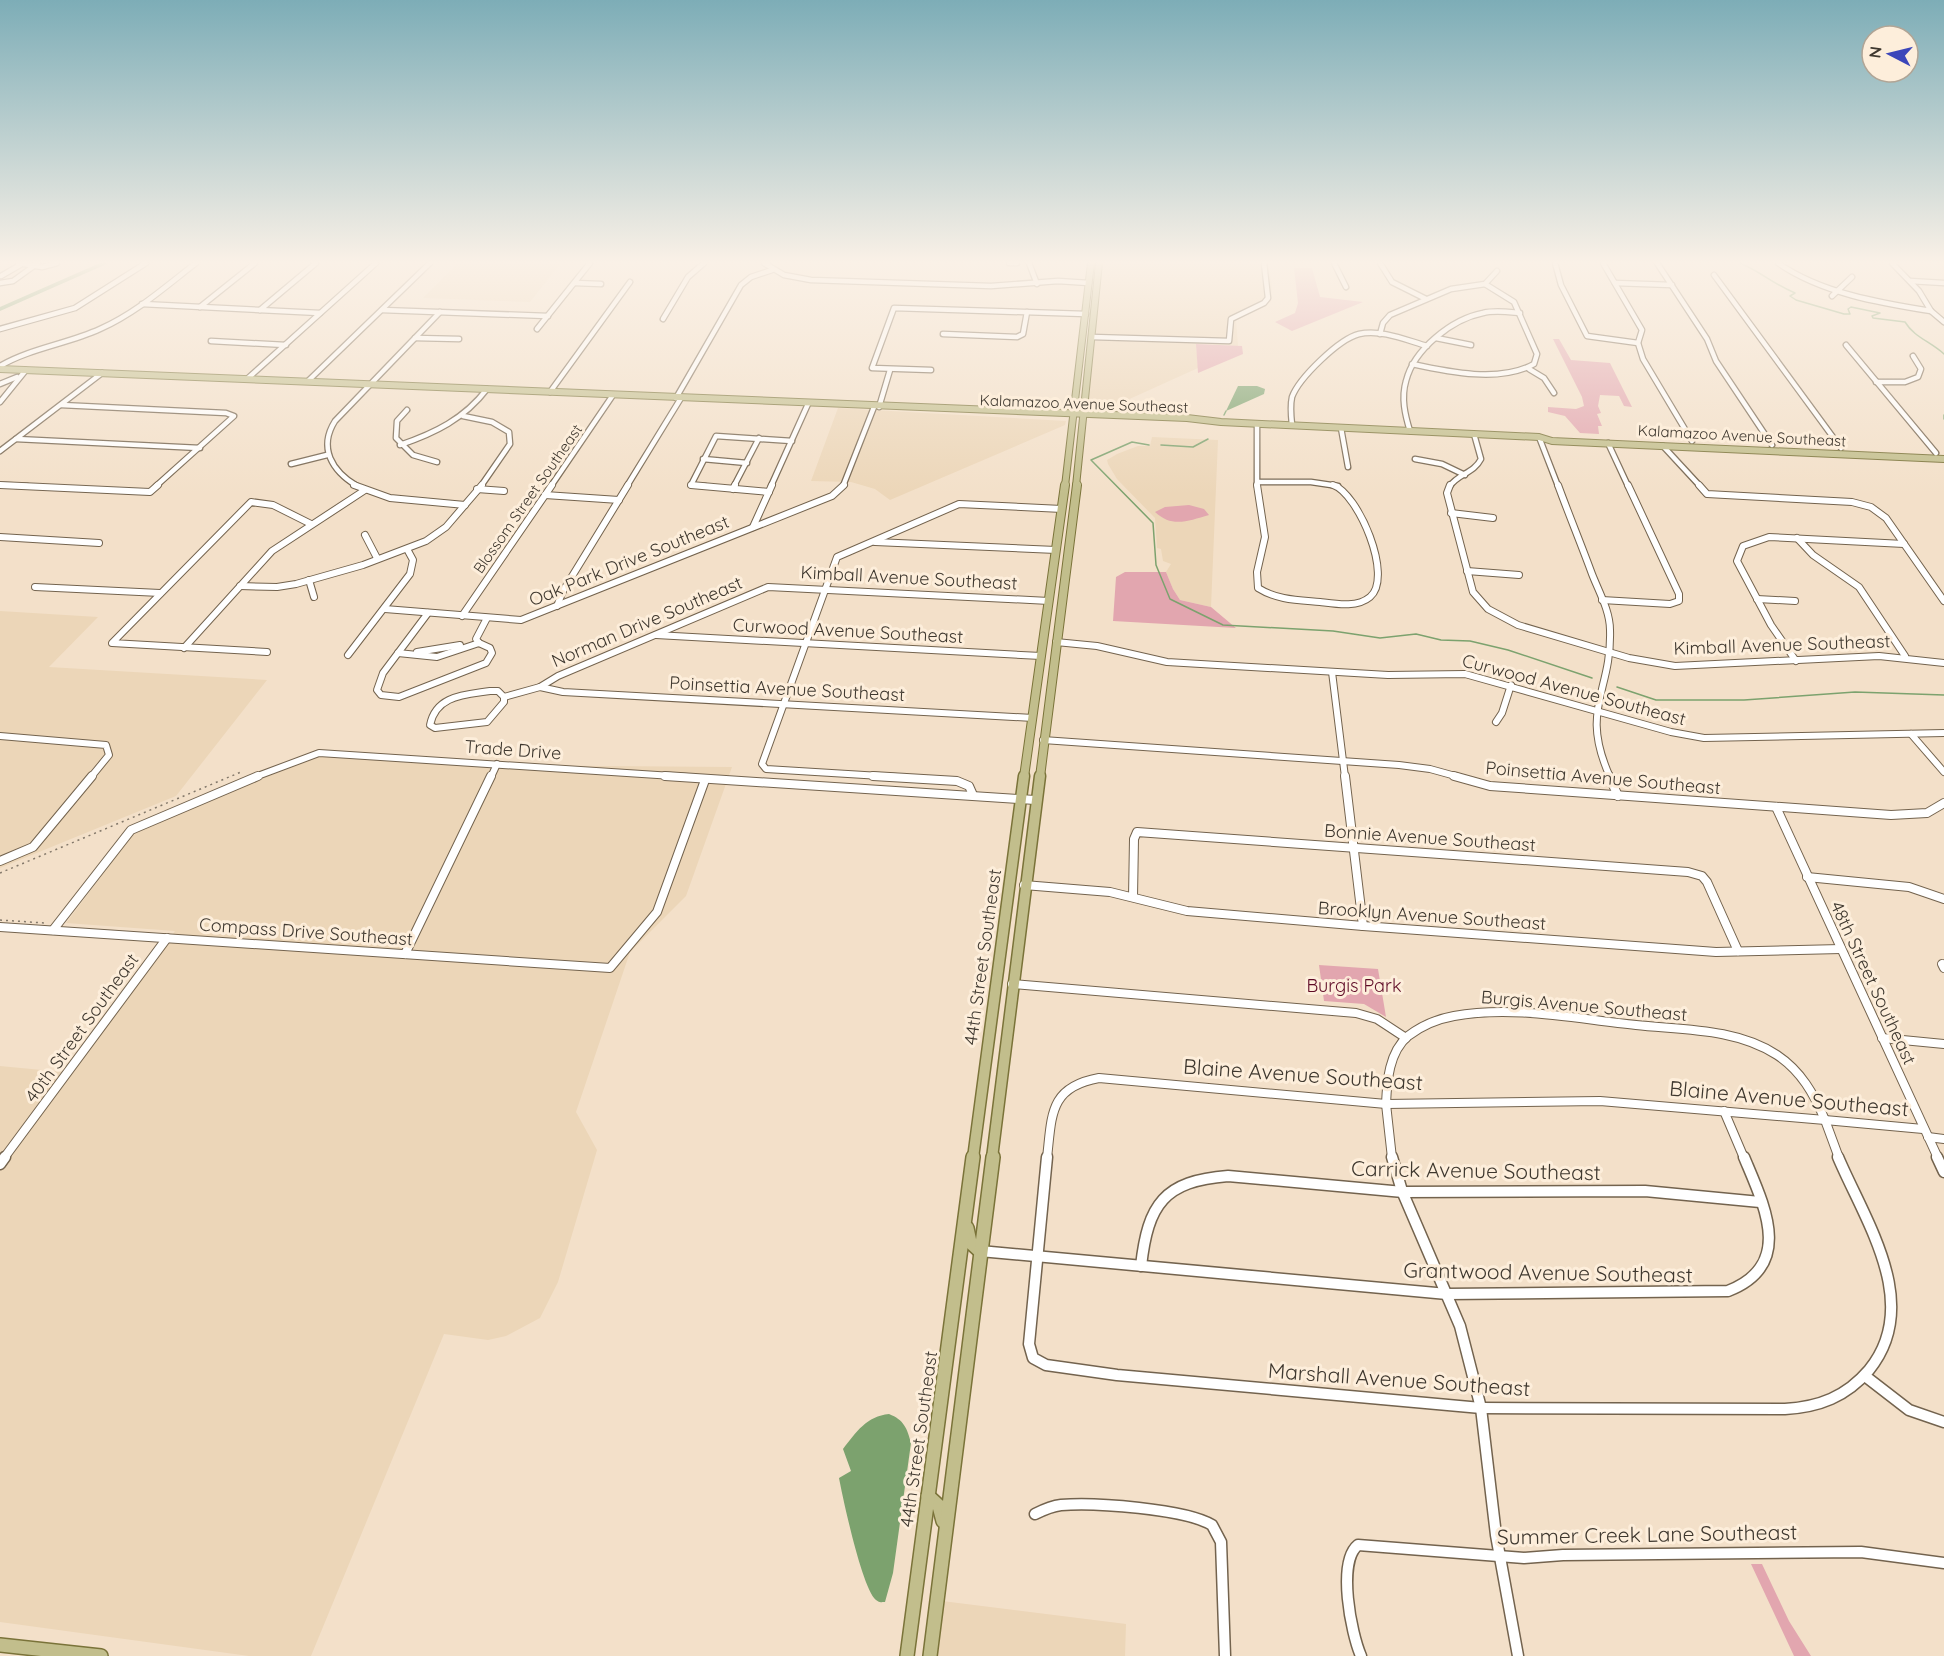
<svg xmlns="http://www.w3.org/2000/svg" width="1944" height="1656" viewBox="0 0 1944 1656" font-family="Quicksand,sans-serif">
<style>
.built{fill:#ecd6b8}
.green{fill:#e2a6af}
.water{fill:#7ca26e}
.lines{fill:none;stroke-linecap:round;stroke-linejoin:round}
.stream{stroke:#7ca26e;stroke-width:1.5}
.river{fill:#7ca26e;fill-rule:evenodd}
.minor-far3-casing{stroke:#73634e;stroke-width:7}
.minor-far2-casing{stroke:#73634e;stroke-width:8}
.minor-far1-casing{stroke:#73634e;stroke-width:10}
.minor-casing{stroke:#73634e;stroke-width:13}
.major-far3-casing{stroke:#7a7339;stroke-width:8}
.major-far2-casing{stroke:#7a7339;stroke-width:10}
.major-far1-casing{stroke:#7a7339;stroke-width:13}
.major-casing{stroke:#7a7339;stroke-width:16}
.minor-far3{stroke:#fff;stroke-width:4.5}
.minor-far2{stroke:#fff;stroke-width:6}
.minor-far1{stroke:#fff;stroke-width:8}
.minor{stroke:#fff;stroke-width:10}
.major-far3{stroke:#c2be8c;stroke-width:6}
.major-far2{stroke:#c2be8c;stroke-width:8}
.major-far1{stroke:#c2be8c;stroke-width:10}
.major{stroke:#c2be8c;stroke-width:13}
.rail{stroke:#83786a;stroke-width:1.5;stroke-dasharray:2 4;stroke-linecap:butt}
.labels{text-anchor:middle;stroke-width:6;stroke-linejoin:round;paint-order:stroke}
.far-street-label{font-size:15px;fill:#3f382f;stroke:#fdeedb}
.street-label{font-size:18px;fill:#3f382f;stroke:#fdeedb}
.park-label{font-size:18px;fill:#5f0b26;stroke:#fdeedb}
.near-street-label{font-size:21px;fill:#3f382f;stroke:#fdeedb}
</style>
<rect width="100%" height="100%" fill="#f3e0c9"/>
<g class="built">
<polygon points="458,263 561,263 530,302 423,298"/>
<polygon points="1101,263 1268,263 1272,285 1271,302 1236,319 1238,346 1196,344 1198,368 1103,411 1088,410"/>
<polygon points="838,408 1066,421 1065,425 890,500 875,489 851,482 811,481"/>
<polygon points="1152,437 1218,440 1211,607 1180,600 1173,589 1166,572 1171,564 1163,561 1161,549 1157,548 1155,518 1117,479 1108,464 1107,460 1117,454 1138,446 1150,446"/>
<polygon points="0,611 98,617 49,667 267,680 176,796 0,868"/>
<polygon points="327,756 484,765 732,767 686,896 630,952 576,1112 597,1150 558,1282 540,1318 506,1336 488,1340 444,1334 311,1656 249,1656 0,1622 0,1066 73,1073 175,931 66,923 134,833 309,758"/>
<polygon points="942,1601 1126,1624 1125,1656 936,1656"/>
</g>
<g class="green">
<polygon points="1294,268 1312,268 1320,297 1363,302 1292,331 1275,322 1295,313 1298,303"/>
<polygon points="1553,339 1559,339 1571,360 1610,363 1632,407 1624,406 1619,396 1600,395 1598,406 1601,413 1597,414 1602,426 1598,426 1599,434 1580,433 1565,416 1548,412 1548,407 1576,409 1584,406 1582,397"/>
<polygon points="1196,344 1242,346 1243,354 1198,373"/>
<path d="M1189,505l15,4 5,6c-21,6 -37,13 -54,-3l10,-5z"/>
<polygon points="1125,572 1166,572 1173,589 1180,600 1211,607 1236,628 1113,621 1116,577"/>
<polygon points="1319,965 1378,969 1386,1017 1364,1004 1324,1001"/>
<polygon points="1751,1564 1762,1564 1789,1621 1811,1656 1794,1656"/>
</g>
<g class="water">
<polygon points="1238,386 1257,386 1265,389 1264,394 1226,411"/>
<path d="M889,1414c15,6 18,14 22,29l-18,130 -8,29c-5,0 -5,1 -9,-2 -14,-12 -33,-101 -37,-122l12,-7 -8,-22c13,-17 24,-33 46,-35z"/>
</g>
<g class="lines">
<g class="stream">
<path d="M1740,263c23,10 33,21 55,30l-5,3 6,4 48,14h6l-2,-5 3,-2 29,6 -8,3 1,2 32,4c9,15 26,20 39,32"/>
<polyline points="1224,415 1226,411"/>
<polyline points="1944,415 1944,419"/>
<polyline points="1149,445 1132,442 1091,460 1153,523 1156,565 1170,599 1223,625 1333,631 1380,638 1416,634 1441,640 1470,641 1508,650 1592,678"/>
<polyline points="1161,445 1193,447 1208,439"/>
<polyline points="1617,687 1656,700 1744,700 1855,692 1944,695"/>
</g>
<polygon class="river" points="100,263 109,263 0,311 0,307"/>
<defs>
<g id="minor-far3">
<polyline points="18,263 42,267 57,263"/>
<polyline points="764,263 784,275 811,280 991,286 1058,281 1089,283"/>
<polyline points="1009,263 1017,263"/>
<polyline points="1029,263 1037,284"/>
<polyline points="1334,263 1346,287"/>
<polyline points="1380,263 1392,282 1426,299"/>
<polyline points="1555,263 1561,285 1587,336 1638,343"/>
<polyline points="1603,263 1642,330 1638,343 1643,359 1692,441"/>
<polyline points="1657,263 1707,339 1716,361 1772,445"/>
<path d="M1778,263c43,30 102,40 153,48"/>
<polyline points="1892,263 1919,291 1931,311 1944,322"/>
<polyline points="1714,275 1841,448"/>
<polyline points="1,276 20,265"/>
<polyline points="1910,281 1944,283"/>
<polyline points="0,283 13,281 38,263"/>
<polyline points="575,283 601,284"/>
<polyline points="1615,283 1672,285"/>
<polyline points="1832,296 1852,277"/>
<polyline points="142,304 320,313"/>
<polyline points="200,307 255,263"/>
<polyline points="260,310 316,263"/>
<polyline points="382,310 548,316"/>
<polyline points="663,319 688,277 704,263"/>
<polyline points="0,329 75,308 146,263"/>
<polyline points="537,329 590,263"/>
<polyline points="943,334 1017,337 1023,334 1027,312"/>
<polyline points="1380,334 1383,323 1390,315 1451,289 1485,284 1497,271"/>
<polyline points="1092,337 1229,341 1231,319 1264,303 1268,298 1264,263"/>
<polyline points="415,338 459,339"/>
<polyline points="1436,338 1471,345"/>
<polyline points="211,341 286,345"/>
<polyline points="1846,345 1936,453"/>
<path d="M1412,364c37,8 88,19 122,0l3,-10 -23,-52 -29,-18"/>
<path d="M0,366c31,-18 67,-22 100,-37 36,-16 65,-42 96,-66"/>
<polyline points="1529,369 1544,378 1554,393"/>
<polyline points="931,370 872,368 894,308 1086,314"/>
<polyline points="247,379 376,263"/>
<polyline points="308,381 430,263"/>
<polyline points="1876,382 1905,382 1918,377 1921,369 1913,356"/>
<polyline points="0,384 17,377"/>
<polyline points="550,392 630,282"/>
<polyline points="676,398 741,285 751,277 772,270"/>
<polyline points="0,402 26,370"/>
<polyline points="61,405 226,413 234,416 156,486"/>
<polyline points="879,407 890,370"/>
<polyline points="407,410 397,421 396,438 413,455 437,462"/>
<polyline points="463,416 492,422 509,432 510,444 481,486"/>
<polyline points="1257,424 1257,486"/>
<path d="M1292,425c-1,-9 -2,-19 0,-28 7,-19 47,-58 67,-63 22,-5 47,6 68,12"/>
<polyline points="1341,428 1348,467"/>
<path d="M1410,431c-5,-16 -9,-33 -4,-50 8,-32 46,-62 77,-68 12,-3 25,-1 37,0"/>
<polyline points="1539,437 1558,486"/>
<polyline points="16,439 200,448"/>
<polyline points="1608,443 1628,486"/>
<path d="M400,445c35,-12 64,-26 87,-56"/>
<polyline points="1663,446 1700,486"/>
<polyline points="0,451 102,373"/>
<polyline points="703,459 747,463"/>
<polyline points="1415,459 1442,464 1465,475"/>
<polyline points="291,464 327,455"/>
<polyline points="1258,482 1311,482 1338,486"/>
<polyline points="0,485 27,486"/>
<path d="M357,486c-25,-15 -39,-38 -22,-65l105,-109"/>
<polyline points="551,486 613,395"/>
<polyline points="627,486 681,398"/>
<polyline points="705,486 691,485 716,436 792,441"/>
<polyline points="734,486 759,438"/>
<polyline points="771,486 808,404"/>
<polyline points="843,486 874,407"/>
<path d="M1450,486c8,-12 24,-13 31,-27l-7,-25"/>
</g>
<g id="minor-far2">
<polyline points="0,485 150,492 158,485"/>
<polyline points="354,485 390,498 465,505"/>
<polyline points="691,485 769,492"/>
<path d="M1257,485l8,52 -8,35 1,16c19,12 40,12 62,14 16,2 37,6 50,-5 24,-20 -12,-104 -37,-112"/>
<polyline points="1450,485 1447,493 1473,592 1488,609 1518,625 1629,658 1675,666 1879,656 1944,663"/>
<path d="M1558,485c11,30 23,59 34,89 7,18 18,37 18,56 2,63 -31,78 0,147"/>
<polyline points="1699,485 1707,494 1852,502 1871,507 1886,518 1944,601"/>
<polyline points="477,489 504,491"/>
<polyline points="733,489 735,485"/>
<polyline points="545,495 619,500"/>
<polyline points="1451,513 1493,518"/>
<polyline points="753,527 772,485"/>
<polyline points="365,535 377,558"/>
<polyline points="0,537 99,543"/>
<polyline points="1797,538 1813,555 1859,587 1905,656"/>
<polyline points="875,542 1056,550"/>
<polyline points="1467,571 1519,575"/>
<polyline points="309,580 314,597"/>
<polyline points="240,586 277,587 296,584 363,565 426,541 446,527 482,485"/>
<polyline points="35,587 160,593"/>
<polyline points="1757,599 1795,601"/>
<polyline points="1602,600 1670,604 1679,601 1679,594 1628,485"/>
<polyline points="557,606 563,591 628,485"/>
<polyline points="385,609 521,620 832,496 844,485"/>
<polyline points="428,613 383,673 377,690 381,695 399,697 486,663 492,653 490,648 479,643"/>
<polyline points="462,616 552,485"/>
<polyline points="656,635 1041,656"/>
<polyline points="1056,642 1097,646 1167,662 1388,675 1465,674 1671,732 1704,738 1944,733"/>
<polyline points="479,643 476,639 487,618"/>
<polyline points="184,648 272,551 365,490"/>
<polyline points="267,652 112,643 251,502 273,505 311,524"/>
<polyline points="417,652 460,645"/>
<polyline points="398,653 437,657 479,643"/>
<polyline points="348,655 410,574 413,560 407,549"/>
<polyline points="1796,661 1771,625 1737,561 1743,546 1769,537 1904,544"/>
<polyline points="1332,672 1345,777"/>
<polyline points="540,687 563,692 1033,718"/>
<path d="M490,691h8l6,6v5l-17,20 -52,6 -5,-3c6,-30 35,-30 60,-34z"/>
<polyline points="504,697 540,687 558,676 768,587 1049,601"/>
<polyline points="1496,722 1502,713 1511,685"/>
<polyline points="1911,734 1944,772"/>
<polyline points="0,736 106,745 109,755 91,777"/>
<polyline points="1043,740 1399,765 1430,769 1459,777"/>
<polyline points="255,777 319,753 688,777"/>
<polyline points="491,777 497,764"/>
<polyline points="897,777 766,769 762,764 837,557 959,504 1062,509"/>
</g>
<g id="minor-far1">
<polyline points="665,776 1035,800"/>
<polyline points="873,776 957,781 969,786 973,795"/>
<polyline points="1345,776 1363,926"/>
<polyline points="1454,776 1490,786 1891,815 1927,813 1944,803"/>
<polyline points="1609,776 1618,796"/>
<polyline points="1776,807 1938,1158"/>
<polyline points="0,861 33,847 92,776"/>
<polyline points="1807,877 1909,887 1944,899"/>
<polyline points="1024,885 1110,892 1187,911 1363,926 1716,952 1841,949"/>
<polyline points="1133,897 1134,839 1137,832 1688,872 1702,876 1707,882 1738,951"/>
<polyline points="0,927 610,968 657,912 705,780"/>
<polyline points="53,930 131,830 258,776"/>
<polyline points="405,954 491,776"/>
<polyline points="1942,964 1944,968"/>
<polyline points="1012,984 1356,1013 1377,1019 1406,1038"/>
<polyline points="1882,1038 1944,1044"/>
<polyline points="1386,1104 1600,1101 1825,1120"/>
<polyline points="1386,1104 1392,1158"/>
<path d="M1386,1104c1,-23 3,-52 22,-68 13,-10 29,-17 46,-20 59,-11 122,3 182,9 46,5 100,3 141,30 24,16 37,39 48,65"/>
<polyline points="1724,1111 1744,1158"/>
<polyline points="1825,1120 1923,1129"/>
<polyline points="1825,1120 1839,1158"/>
<polyline points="1928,1137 1944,1139"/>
<polyline points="4,1158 167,938"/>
<path d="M1047,1158c5,-43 2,-71 52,-80l287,26"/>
</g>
<g id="minor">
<polyline points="1047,1157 1029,1344 1033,1358 1046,1365 1117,1375 1481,1408"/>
<polyline points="1392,1157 1402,1191 1460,1326 1481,1408"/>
<polyline points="1937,1157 1944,1172"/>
<polyline points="0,1164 5,1157"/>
<path d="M980,1251l467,43 281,-3c67,-26 36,-86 16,-134"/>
<path d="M1141,1266c7,-62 23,-85 87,-90l175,16 242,-1 115,11"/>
<polyline points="1865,1376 1909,1410 1944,1422"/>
<path d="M1481,1408l304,1c34,-2 61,-12 84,-39 54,-66 -4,-149 -31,-213"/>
<polyline points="1481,1408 1496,1535 1518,1656"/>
<path d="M1035,1514c8,-4 17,-8 26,-9 32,-3 125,4 151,20l9,17 4,114"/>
<path d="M1361,1656c-10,-23 -24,-94 -3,-111l166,13 39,-3 298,-3 83,11"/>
</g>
<g id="major-far3">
<polyline points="0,369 1187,418 1221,422 1539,437 1552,441 1944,459"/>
<polyline points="1065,486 1091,263"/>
<polyline points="1076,486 1099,263"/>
</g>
<g id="major-far2">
<polyline points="1024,777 1065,485"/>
<polyline points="1040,777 1077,485"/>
</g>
<g id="major-far1">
<polyline points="973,1158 1024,776"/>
<polyline points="992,1158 1040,776"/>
</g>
<g id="major">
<polyline points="967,1228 970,1242 980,1251"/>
<polyline points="928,1496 939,1506 943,1521"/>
<polyline points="0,1645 101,1656"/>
<polyline points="907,1656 973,1157"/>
<polyline points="930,1656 993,1157"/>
</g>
</defs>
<use href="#minor-far3" class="minor-far3-casing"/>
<use href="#minor-far2" class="minor-far2-casing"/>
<use href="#minor-far1" class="minor-far1-casing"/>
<use href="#minor" class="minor-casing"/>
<use href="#major-far3" class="major-far3-casing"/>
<use href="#major-far2" class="major-far2-casing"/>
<use href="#major-far1" class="major-far1-casing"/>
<use href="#major" class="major-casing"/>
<use href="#minor-far3" class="minor-far3"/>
<use href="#minor-far2" class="minor-far2"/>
<use href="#minor-far1" class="minor-far1"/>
<use href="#minor" class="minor"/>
<use href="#major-far3" class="major-far3"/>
<use href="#major-far2" class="major-far2"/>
<use href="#major-far1" class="major-far1"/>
<use href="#major" class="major"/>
<g class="rail">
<polyline points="0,873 241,772"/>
<polyline points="0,920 45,923"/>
</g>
</g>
<linearGradient id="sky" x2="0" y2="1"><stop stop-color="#7dadb7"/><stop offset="0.53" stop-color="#faf1e7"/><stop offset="1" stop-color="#faf1e7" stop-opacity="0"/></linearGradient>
<rect width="1944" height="495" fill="url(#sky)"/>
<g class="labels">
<g class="far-street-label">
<text transform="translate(1084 404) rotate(2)" y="5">Kalamazoo Avenue Southeast</text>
<text transform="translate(1742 436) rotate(3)" y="5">Kalamazoo Avenue Southeast</text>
<text transform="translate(528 499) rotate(-55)" y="5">Blossom Street Southeast</text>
</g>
<g class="street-label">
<text transform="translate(629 561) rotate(-22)" y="6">Oak Park Drive Southeast</text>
<text transform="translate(909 578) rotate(3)" y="6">Kimball Avenue Southeast</text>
<text transform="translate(647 622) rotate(-23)" y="6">Norman Drive Southeast</text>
<text transform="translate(848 631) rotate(3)" y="6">Curwood Avenue Southeast</text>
<text transform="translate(1782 645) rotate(-2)" y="6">Kimball Avenue Southeast</text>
<text transform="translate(787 689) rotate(3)" y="6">Poinsettia Avenue Southeast</text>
<text transform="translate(1574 690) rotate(15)" y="6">Curwood Avenue Southeast</text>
<text transform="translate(513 750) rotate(4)" y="6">Trade Drive</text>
<text transform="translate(1603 778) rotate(5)" y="6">Poinsettia Avenue Southeast</text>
<text transform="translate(1430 838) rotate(4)" y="6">Bonnie Avenue Southeast</text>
<text transform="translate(1432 916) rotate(4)" y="6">Brooklyn Avenue Southeast</text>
<text transform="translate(306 932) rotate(4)" y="6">Compass Drive Southeast</text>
<text transform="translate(983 957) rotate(-82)" y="6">44th Street Southeast</text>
<text transform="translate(1873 983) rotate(65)" y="6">48th Street Southeast</text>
<text transform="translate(1584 1006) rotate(5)" y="6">Burgis Avenue Southeast</text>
<text transform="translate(82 1028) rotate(-54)" y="6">40th Street Southeast</text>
<text transform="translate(919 1439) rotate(-82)" y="6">44th Street Southeast</text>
</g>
<g class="park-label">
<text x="1354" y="992">Burgis Park</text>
</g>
<g class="near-street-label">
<text transform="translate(1303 1075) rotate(4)" y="7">Blaine Avenue Southeast</text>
<text transform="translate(1789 1099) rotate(5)" y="7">Blaine Avenue Southeast</text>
<text transform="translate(1476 1171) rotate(1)" y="7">Carrick Avenue Southeast</text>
<text transform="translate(1548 1273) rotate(1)" y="7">Grantwood Avenue Southeast</text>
<text transform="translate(1399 1380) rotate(4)" y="7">Marshall Avenue Southeast</text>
<text transform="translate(1647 1535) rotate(-1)" y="7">Summer Creek Lane Southeast</text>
</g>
</g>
<g transform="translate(1890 54) rotate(277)"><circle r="28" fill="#fdeedb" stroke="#b1a596" stroke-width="1.5"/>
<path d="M0-4.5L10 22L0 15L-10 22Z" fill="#3c46ba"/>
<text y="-9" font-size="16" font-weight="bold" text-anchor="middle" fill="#3f382f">N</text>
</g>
</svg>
